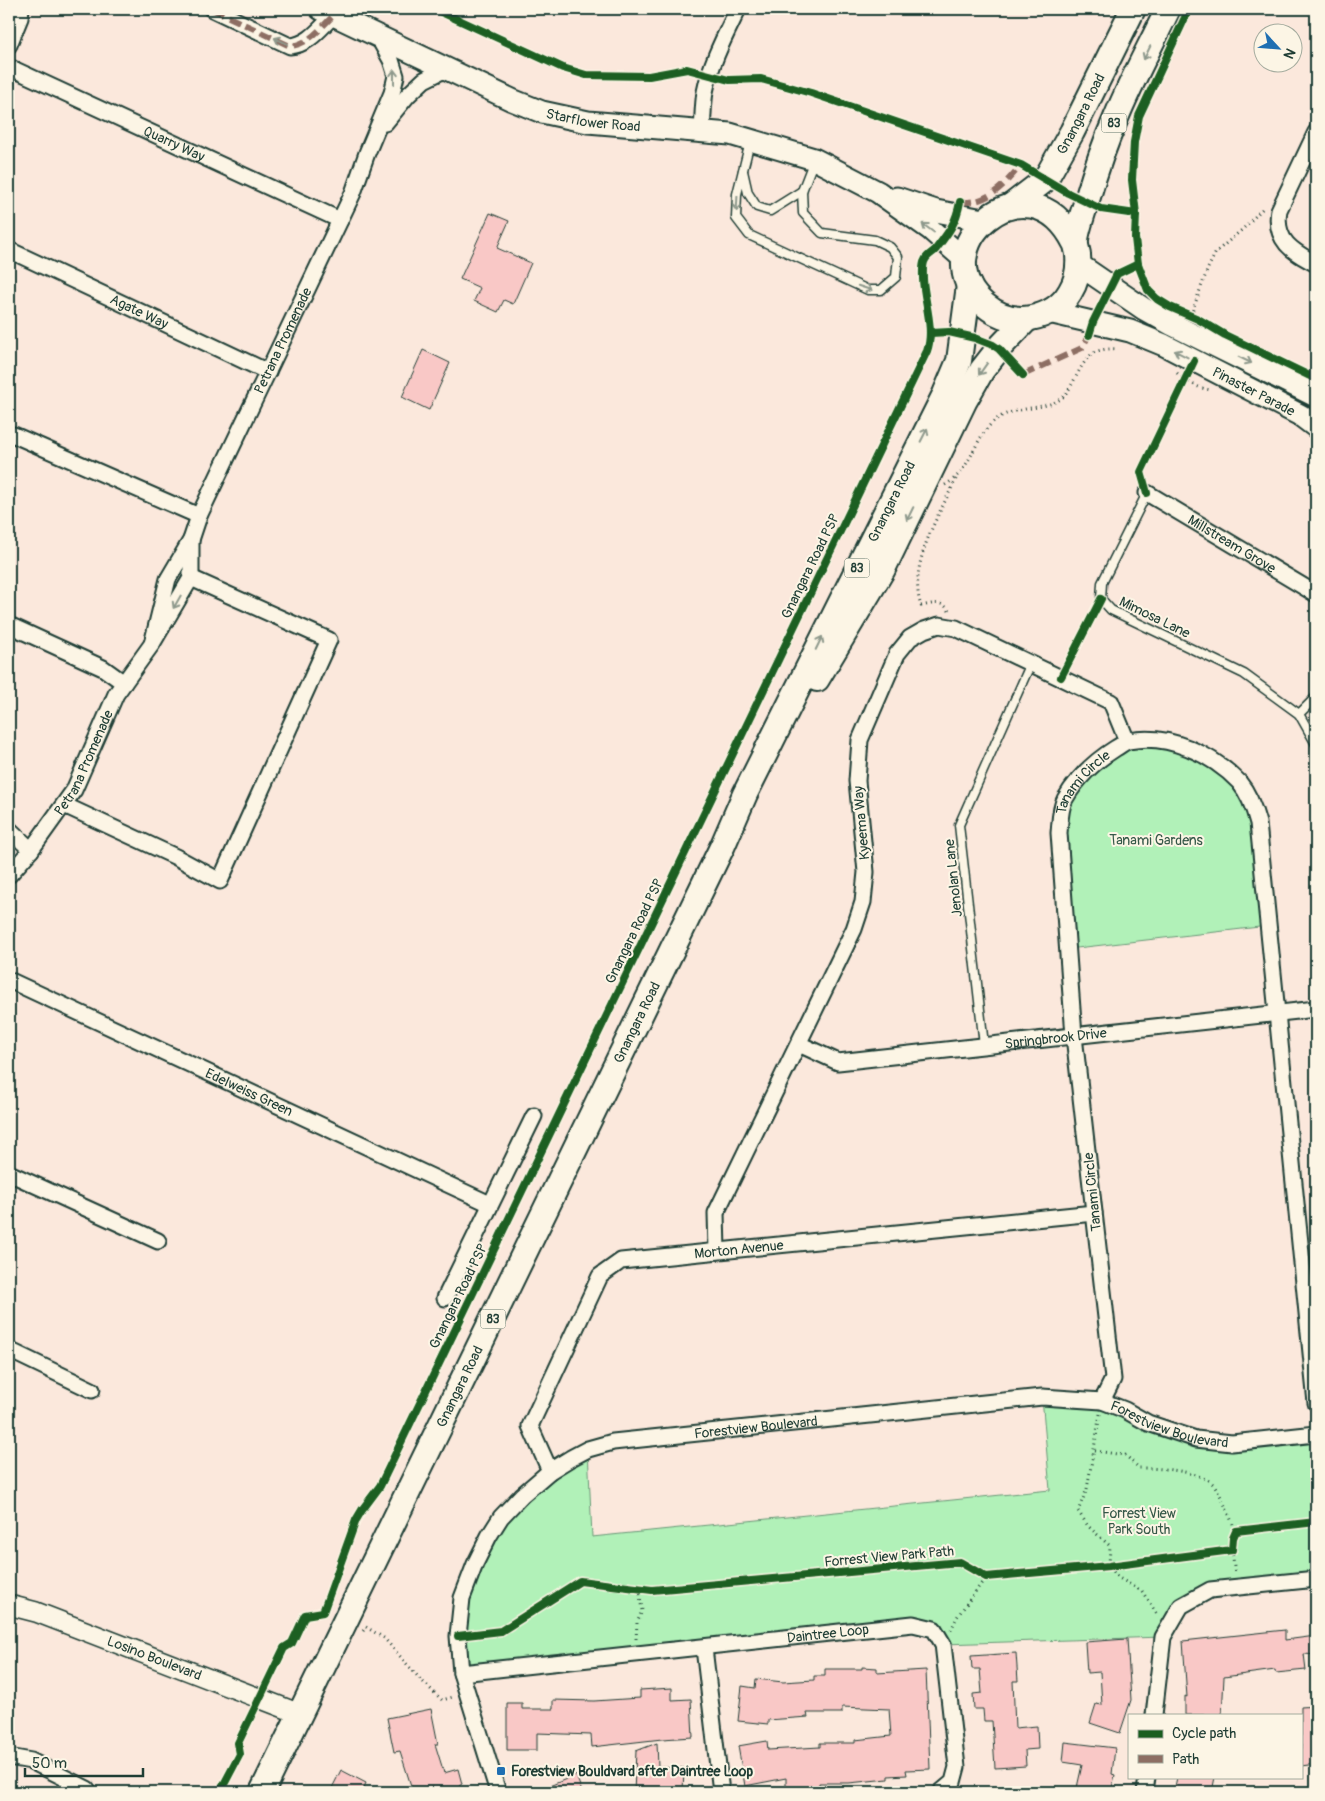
<svg xmlns="http://www.w3.org/2000/svg" width="1325" height="1801" viewBox="0 0 1325 1801" font-family="Pangolin,sans-serif">
<style>
.green{fill:#b1f1b8;stroke:#689776}
.building{fill:#f9c8c6;stroke:#1f3d34}
.lines{fill:none;stroke-linecap:round;stroke-linejoin:round}
.service-casing{stroke:#1f3d34;stroke-width:11}
.minor-casing{stroke:#1f3d34;stroke-width:19}
.tertiary-casing{stroke:#1f3d34;stroke-width:22}
.secondary-casing{stroke:#1f3d34;stroke-width:25}
.primary-casing{stroke:#1f3d34;stroke-width:28}
.path{stroke:#1f3d34;stroke-width:3;stroke-dasharray:1 4;stroke-linecap:butt}
.service{stroke:#fcf5e5;stroke-width:8}
.minor{stroke:#fcf5e5;stroke-width:15}
.tertiary{stroke:#fcf5e5;stroke-width:19}
.secondary{stroke:#fcf5e5;stroke-width:21}
.primary{stroke:#fcf5e5;stroke-width:24}
.quiet{stroke:#8d6e63;stroke-width:6;stroke-dasharray:12 6;stroke-linecap:butt}
.cycleway-casing{stroke:#fcf5e5;stroke-width:11}
.cycleway{stroke:#1b5e20;stroke-width:8}
.oneway{stroke:#8e998c}
.poi-dot{fill:#1f6fb2;stroke:#fcf5e5;stroke-width:2}
.labels{text-anchor:middle;stroke-width:4;stroke-linejoin:round;paint-order:stroke}
.shield{fill:#fcf5e5;stroke:#617469;stroke-width:1}
.shield-label{font-size:12px;font-weight:bold;fill:#1f3d34}
.street-label{font-size:14px;fill:#1f3d34;stroke:#fcf5e5}
.park-label{font-size:14px;fill:#355848;stroke:#fcf5e5}
.poi-label{font-size:14px;font-weight:bold;fill:#1f3d34;stroke:#fcf5e5;text-anchor:start}
</style>
<rect width="100%" height="100%" fill="#fbe8dc"/>
<filter id="ink" filterUnits="userSpaceOnUse"><feTurbulence type="fractalNoise" baseFrequency=".02" numOctaves="2"/><feDisplacementMap in="SourceGraphic" scale="10" xChannelSelector="R" yChannelSelector="G"/><feConvolveMatrix kernelMatrix="1 2 1 2 8 2 1 2 1" color-interpolation-filters="sRGB"/></filter>
<g filter="url(#ink)">
<g class="green">
<polygon points="1127,741 1191,748 1251,800 1268,926 1068,949 1059,833 1079,778"/>
<polygon points="1042,1397 1102,1401 1196,1439 1316,1434 1316,1579 1210,1590 1181,1606 1163,1637 943,1644 934,1629 461,1673 462,1598 501,1517 588,1449 592,1537 1050,1490"/>
</g>
<g class="building">
<polygon points="490,213 509,221 497,248 531,263 513,304 504,300 498,312 474,301 480,288 460,279"/>
<polygon points="423,350 450,363 429,410 402,397"/>
<polygon points="1285,1630 1285,1640 1316,1636 1316,1655 1304,1654 1306,1670 1276,1673 1275,1670 1224,1677 1222,1715 1185,1715 1185,1696 1187,1697 1183,1641"/>
<polygon points="1127,1639 1131,1700 1120,1733 1090,1723 1096,1704 1102,1705 1100,1672 1087,1673 1085,1642"/>
<polygon points="1016,1653 1018,1681 1013,1681 1015,1728 1037,1726 1038,1749 1025,1750 1026,1766 995,1768 992,1721 984,1721 983,1709 974,1709 973,1694 982,1693 980,1669 972,1669 971,1656"/>
<polygon points="862,1667 877,1668 877,1673 926,1670 930,1769 906,1770 907,1775 888,1776 888,1779 849,1783 819,1783 819,1788 786,1790 786,1778 745,1786 738,1746 767,1741 768,1750 820,1747 820,1743 855,1743 855,1740 891,1736 889,1709 842,1707 842,1713 807,1713 808,1717 768,1720 768,1724 738,1721 742,1686 755,1688 756,1679 783,1682 814,1680 814,1676 825,1676 825,1669 862,1669"/>
<polygon points="672,1688 672,1700 691,1699 693,1737 662,1739 592,1747 591,1735 537,1733 537,1750 507,1750 507,1703 522,1703 522,1709 553,1709 553,1700 594,1701 640,1698 640,1690"/>
<polygon points="1316,1706 1316,1764 1301,1766 1301,1707"/>
<polygon points="431,1709 438,1744 435,1744 444,1773 458,1769 462,1784 459,1786 461,1792 413,1792 400,1751 394,1752 387,1718"/>
<polygon points="1065,1742 1115,1748 1112,1774 1115,1775 1111,1792 1076,1792 1082,1765 1063,1762"/>
<polygon points="657,1743 658,1767 684,1768 683,1792 634,1792 636,1751"/>
<polygon points="341,1770 366,1783 362,1792 330,1792"/>
<polygon points="576,1775 582,1792 535,1792"/>
<polygon points="1177,1777 1215,1777 1212,1792 1174,1792"/>
</g>
<g class="lines">
<defs>
<g id="service">
<polyline points="750,142 737,194 736,218 749,235 868,290 881,290 896,277 898,257 890,247 875,240 822,233 803,213 802,191 814,160"/>
<polyline points="743,171 748,193 757,207 770,211 802,191"/>
<polyline points="1147,493 1102,583 1101,599 1111,610 1244,674 1299,714 1316,744"/>
<polyline points="1299,714 1316,697"/>
<polyline points="984,1045 959,825 1031,663"/>
</g>
<g id="minor">
<path d="M212,9l78,37c19,-1 31,-19 44,-31"/>
<polyline points="9,45 20,18 21,9"/>
<path id="s1" d="M9,67l331,153"/>
<polyline points="385,123 408,95 424,80 446,69"/>
<path d="M702,131c1,-13 1,-27 3,-39 6,-30 20,-56 33,-83"/>
<path d="M1316,132l-37,78c-5,31 13,41 37,54"/>
<path id="s2" d="M9,250l259,122"/>
<polyline points="14,435 199,516"/>
<path id="s3" d="M1147,493l169,101"/>
<polyline points="9,625 103,668 124,683"/>
<path id="s4" d="M152,644l16,-65 23,-39 8,-24 154,-323 14,-40 25,-60 4,-17 -5,-16 -14,-25"/>
<polyline points="64,805 176,857 220,881 329,640 191,578"/>
<polyline points="9,829 31,850"/>
<path id="s5" d="M9,875l22,-25 43,-60 42,-96 36,-50 39,-66v-38"/>
<path id="s6" d="M9,980l481,224"/>
<path id="s7" d="M799,1044l39,18 478,-53"/>
<polyline points="9,1173 158,1241"/>
<polyline points="717,1251 716,1213 854,929 863,902 866,872 857,781 860,740 897,654 910,638 924,630 939,625 956,628 1111,702 1127,741"/>
<polyline points="445,1298 534,1116"/>
<polyline points="9,1350 92,1390"/>
<path id="s8" d="M1102,1401l11,-22 -39,-343 -15,-203c1,-10 1,-25 6,-34 12,-21 30,-38 51,-51 4,-2 8,-6 13,-7 39,-8 83,13 110,41 10,12 15,26 19,41l58,580"/>
<path id="s9" d="M550,1471l-20,-45 70,-150 21,-15 473,-48"/>
<polyline points="704,1648 721,1792"/>
<path id="s10" d="M461,1673l452,-49 21,5 9,15 14,123 -4,15 -12,10"/>
<polyline points="1154,1715 1163,1637 1181,1606 1210,1590 1316,1579"/>
<polyline points="9,1757 31,1761 87,1789 89,1792"/>
<path id="s11" d="M498,1792l-37,-119 -3,-37 4,-38 13,-34 14,-28 12,-19 21,-22 28,-24 21,-13 17,-9 25,-7 429,-45 60,4 23,9 23,13 48,16 36,4 84,-9"/>
<polyline points="1145,1792 1147,1777"/>
</g>
<g id="tertiary">
<path id="s12" d="M9,1605l27,7 264,102"/>
</g>
<g id="secondary">
<path id="s13" d="M321,9l191,91 30,12 46,10 142,12 84,25 64,33 52,37 35,31"/>
<polyline points="897,198 936,211 983,220"/>
<polyline points="1078,264 1144,309 1171,324 1316,396"/>
<path id="s14" d="M1049,312l81,19 34,14 136,70 16,12"/>
</g>
<g id="primary">
<path id="s15" d="M1011,206l34,-26 27,-48 61,-123"/>
<path d="M1075,243c-47,-93 -157,7 -90,62 13,11 29,16 46,13 16,-3 31,-12 39,-26 7,-11 9,-25 8,-37 0,-4 -2,-7 -2,-11 -1,-9 8,-34 11,-44 8,-28 17,-55 29,-82 15,-37 35,-73 52,-109"/>
<polyline points="817,679 883,569 965,400 982,370 1000,347 1027,319"/>
<path id="s16" d="M262,1792l461,-947 22,-51 200,-400 14,-33 10,-76"/>
</g>
</defs>
<use href="#service" class="service-casing"/>
<use href="#minor" class="minor-casing"/>
<use href="#tertiary" class="tertiary-casing"/>
<use href="#secondary" class="secondary-casing"/>
<use href="#primary" class="primary-casing"/>
<g class="path">
<polyline points="1312,118 1316,109"/>
<polyline points="1191,315 1208,268 1216,252 1244,228 1264,207"/>
<path d="M1177,373c10,9 20,15 34,17"/>
<path d="M945,485c25,-14 27,-40 45,-60 20,-22 54,-12 73,-28 3,-3 7,-9 9,-13 13,-23 16,-37 46,-35"/>
<path d="M949,611c-6,-11 -17,-7 -28,-5 -14,-41 19,-93 36,-129"/>
<polyline points="1100,1414 1087,1489 1078,1511 1088,1526 1110,1546 1109,1566 1117,1577 1142,1591 1158,1616"/>
<path d="M1095,1451l30,4 14,13c20,0 60,2 75,17 6,7 18,37 22,46"/>
<polyline points="1232,1550 1235,1574"/>
<polyline points="951,1630 957,1617 986,1577"/>
<polyline points="363,1631 366,1627 384,1638 420,1679 442,1700 453,1697 453,1696"/>
<polyline points="636,1639 637,1623 642,1611 639,1588"/>
</g>
<use href="#service" class="service"/>
<use href="#minor" class="minor"/>
<use href="#tertiary" class="tertiary"/>
<use href="#secondary" class="secondary"/>
<use href="#primary" class="primary"/>
<g class="quiet">
<path d="M212,9l78,37c19,-1 31,-19 44,-31"/>
<path d="M960,202c29,2 44,-17 61,-37"/>
<polyline points="1023,375 1082,348 1089,335"/>
</g>
<defs>
<g id="cycleway">
<polyline points="435,9 563,68 586,75 649,76 687,69 729,80 761,79 811,93 1021,165 1068,193 1101,209 1136,214"/>
<polyline points="1189,9 1139,116 1134,142 1132,180 1136,214 1135,238 1138,264 1148,290 1157,299 1170,307 1198,319 1225,335 1316,379"/>
<polyline points="931,333 949,332 975,338 993,345 999,349 1023,375"/>
<polyline points="1089,335 1093,322 1117,274 1138,264"/>
<polyline points="1147,493 1141,472 1194,361"/>
<polyline points="1061,677 1101,599"/>
<polyline points="458,1636 501,1631 580,1581 652,1590 960,1562 986,1577 1109,1566 1232,1550 1233,1538 1236,1531 1316,1522"/>
<path d="M220,1792l20,-38 -2,-11 46,-95 8,-5 13,-28 18,-3 33,-92 6,-10 18,-24 547,-1135c8,-21 -3,-50 -4,-72 0,-6 -1,-14 2,-19 2,-5 8,-7 11,-11 13,-17 20,-26 24,-47"/>
</g>
</defs>
<use href="#cycleway" class="cycleway-casing"/>
<use href="#cycleway" class="cycleway"/>
</g>
<defs><path id="oneway-shaft" d="M-6 0H5M1.5-3L5.5 0L1.5 3" fill="none" stroke-width="1.6" stroke-linecap="round" stroke-linejoin="round" transform="scale(1.25)"/></defs>
<g class="oneway">
<use href="#oneway-shaft" transform="translate(281 41) rotate(-155)"/>
<use href="#oneway-shaft" transform="translate(1147 53) rotate(116)"/>
<use href="#oneway-shaft" transform="translate(394 77) rotate(-90)"/>
<use href="#oneway-shaft" transform="translate(737 204) rotate(93)"/>
<use href="#oneway-shaft" transform="translate(928 228) rotate(-143)"/>
<use href="#oneway-shaft" transform="translate(865 288) rotate(18)"/>
<use href="#oneway-shaft" transform="translate(1181 354) rotate(-153)"/>
<use href="#oneway-shaft" transform="translate(1245 360) rotate(26)"/>
<use href="#oneway-shaft" transform="translate(983 369) rotate(125)"/>
<use href="#oneway-shaft" transform="translate(924 435) rotate(-63)"/>
<use href="#oneway-shaft" transform="translate(910 514) rotate(116)"/>
<use href="#oneway-shaft" transform="translate(177 602) rotate(120)"/>
<use href="#oneway-shaft" transform="translate(819 643) rotate(-64)"/>
</g>
</g>
<rect class="poi-dot" x="496" y="1766" width="10" height="10" rx="2.5"/>
<g class="labels">
<g class="shield">
<rect x="1101.5" y="113.5" width="25" height="19" rx="4"/>
<rect x="844.5" y="558.5" width="25" height="19" rx="4"/>
<rect x="480.5" y="1309.5" width="25" height="19" rx="4"/>
</g>
<g class="shield-label">
<text x="1114" y="127">83</text>
<text x="857" y="572">83</text>
<text x="493" y="1323">83</text>
</g>
<g class="street-label">
<text dy="5" stroke="none"><textPath href="#s15" startOffset="118">Gnangara Road</textPath></text>
<text dy="5" stroke="none"><textPath href="#s13" startOffset="296">Starflower Road</textPath></text>
<text dy="5" stroke="none"><textPath href="#s1" startOffset="182">Quarry Way</textPath></text>
<text dy="5" stroke="none"><textPath href="#s2" startOffset="144">Agate Way</textPath></text>
<text dy="5" stroke="none"><textPath href="#s4" startOffset="332">Petrana Promenade</textPath></text>
<text dy="5" stroke="none"><textPath href="#s14" startOffset="221">Pinaster Parade</textPath></text>
<text dy="5" stroke="none"><textPath href="#s16" startOffset="1436">Gnangara Road</textPath></text>
<text dy="5" stroke="none"><textPath href="#s3" startOffset="99">Millstream Grove</textPath></text>
<text transform="translate(810 566) rotate(-64)" y="5">Gnangara Road PSP</text>
<text transform="translate(1155 617) rotate(26)" y="5">Mimosa Lane</text>
<text dy="5" stroke="none"><textPath href="#s5" startOffset="136">Petrana Promenade</textPath></text>
<text dy="5" stroke="none"><textPath href="#s8" startOffset="632">Tanami Circle</textPath></text>
<text transform="translate(861 823) rotate(-95)" y="5">Kyeema Way</text>
<text transform="translate(953 878) rotate(-96)" y="5">Jenolan Lane</text>
<text transform="translate(634 931) rotate(-64)" y="5">Gnangara Road PSP</text>
<text dy="5" stroke="none"><textPath href="#s16" startOffset="856">Gnangara Road</textPath></text>
<text dy="5" stroke="none"><textPath href="#s7" startOffset="262">Springbrook Drive</textPath></text>
<text dy="5" stroke="none"><textPath href="#s6" startOffset="265">Edelweiss Green</textPath></text>
<text transform="translate(1092 1192) rotate(-96)" y="5">Tanami Circle</text>
<text dy="5" stroke="none"><textPath href="#s9" startOffset="359">Morton Avenue</textPath></text>
<text transform="translate(458 1296) rotate(-64)" y="5">Gnangara Road PSP</text>
<text dy="5" stroke="none"><textPath href="#s16" startOffset="451">Gnangara Road</textPath></text>
<text dy="5" stroke="none"><textPath href="#s11" startOffset="991">Forestview Boulevard</textPath></text>
<text dy="5" stroke="none"><textPath href="#s11" startOffset="571">Forestview Boulevard</textPath></text>
<text transform="translate(889 1556) rotate(-5)" y="5">Forrest View Park Path</text>
<text dy="5" stroke="none"><textPath href="#s10" startOffset="369">Daintree Loop</textPath></text>
<text dy="5" stroke="none"><textPath href="#s12" startOffset="155">Losino Boulevard</textPath></text>
</g>
<g class="park-label">
<text x="1156" y="845">Tanami Gardens</text>
<text x="1139" y="1518">Forrest View<tspan x="1139" dy="16">Park South</tspan></text>
</g>
<g class="poi-label">
<text x="511" y="1776">Forestview Bouldvard after Daintree Loop</text>
</g>
</g>
<rect width="1325" height="1801" fill="none" stroke="#fcf5e5" stroke-width="30"/>
<rect x="15" y="15" width="1295" height="1771" fill="none" stroke="#1f3d34" stroke-width="2" filter="url(#ink)"/>
<rect x="1128" y="1714" width="175" height="65" fill="#fcf5e5" stroke="#a4ab9e"/>
<rect x="1138" y="1730" width="25" height="8" fill="#1b5e20" stroke="#a4ab9e"/>
<text x="1172" y="1738" font-size="15" fill="#1f3d34">Cycle path</text>
<rect x="1138" y="1755" width="25" height="8" fill="#8d6e63" stroke="#a4ab9e"/>
<text x="1172" y="1764" font-size="15" fill="#1f3d34">Path</text>
<g transform="translate(1278 48) rotate(116)"><circle r="24" fill="#fcf5e5" stroke="#a4ab9e"/>
<path d="M0-4L9 19L0 12L-9 19Z" fill="#1f6fb2"/>
<text y="-8" font-size="14" font-weight="bold" text-anchor="middle" fill="#1f3d34">N</text>
</g>
<path d="M25 1768v8h118v-8" fill="none" stroke="#1f3d34" stroke-width="2.5"/>
<text x="32" y="1768" font-size="15" fill="#1f3d34" stroke="#fcf5e5" stroke-width="4" paint-order="stroke">50 m</text>
</svg>
